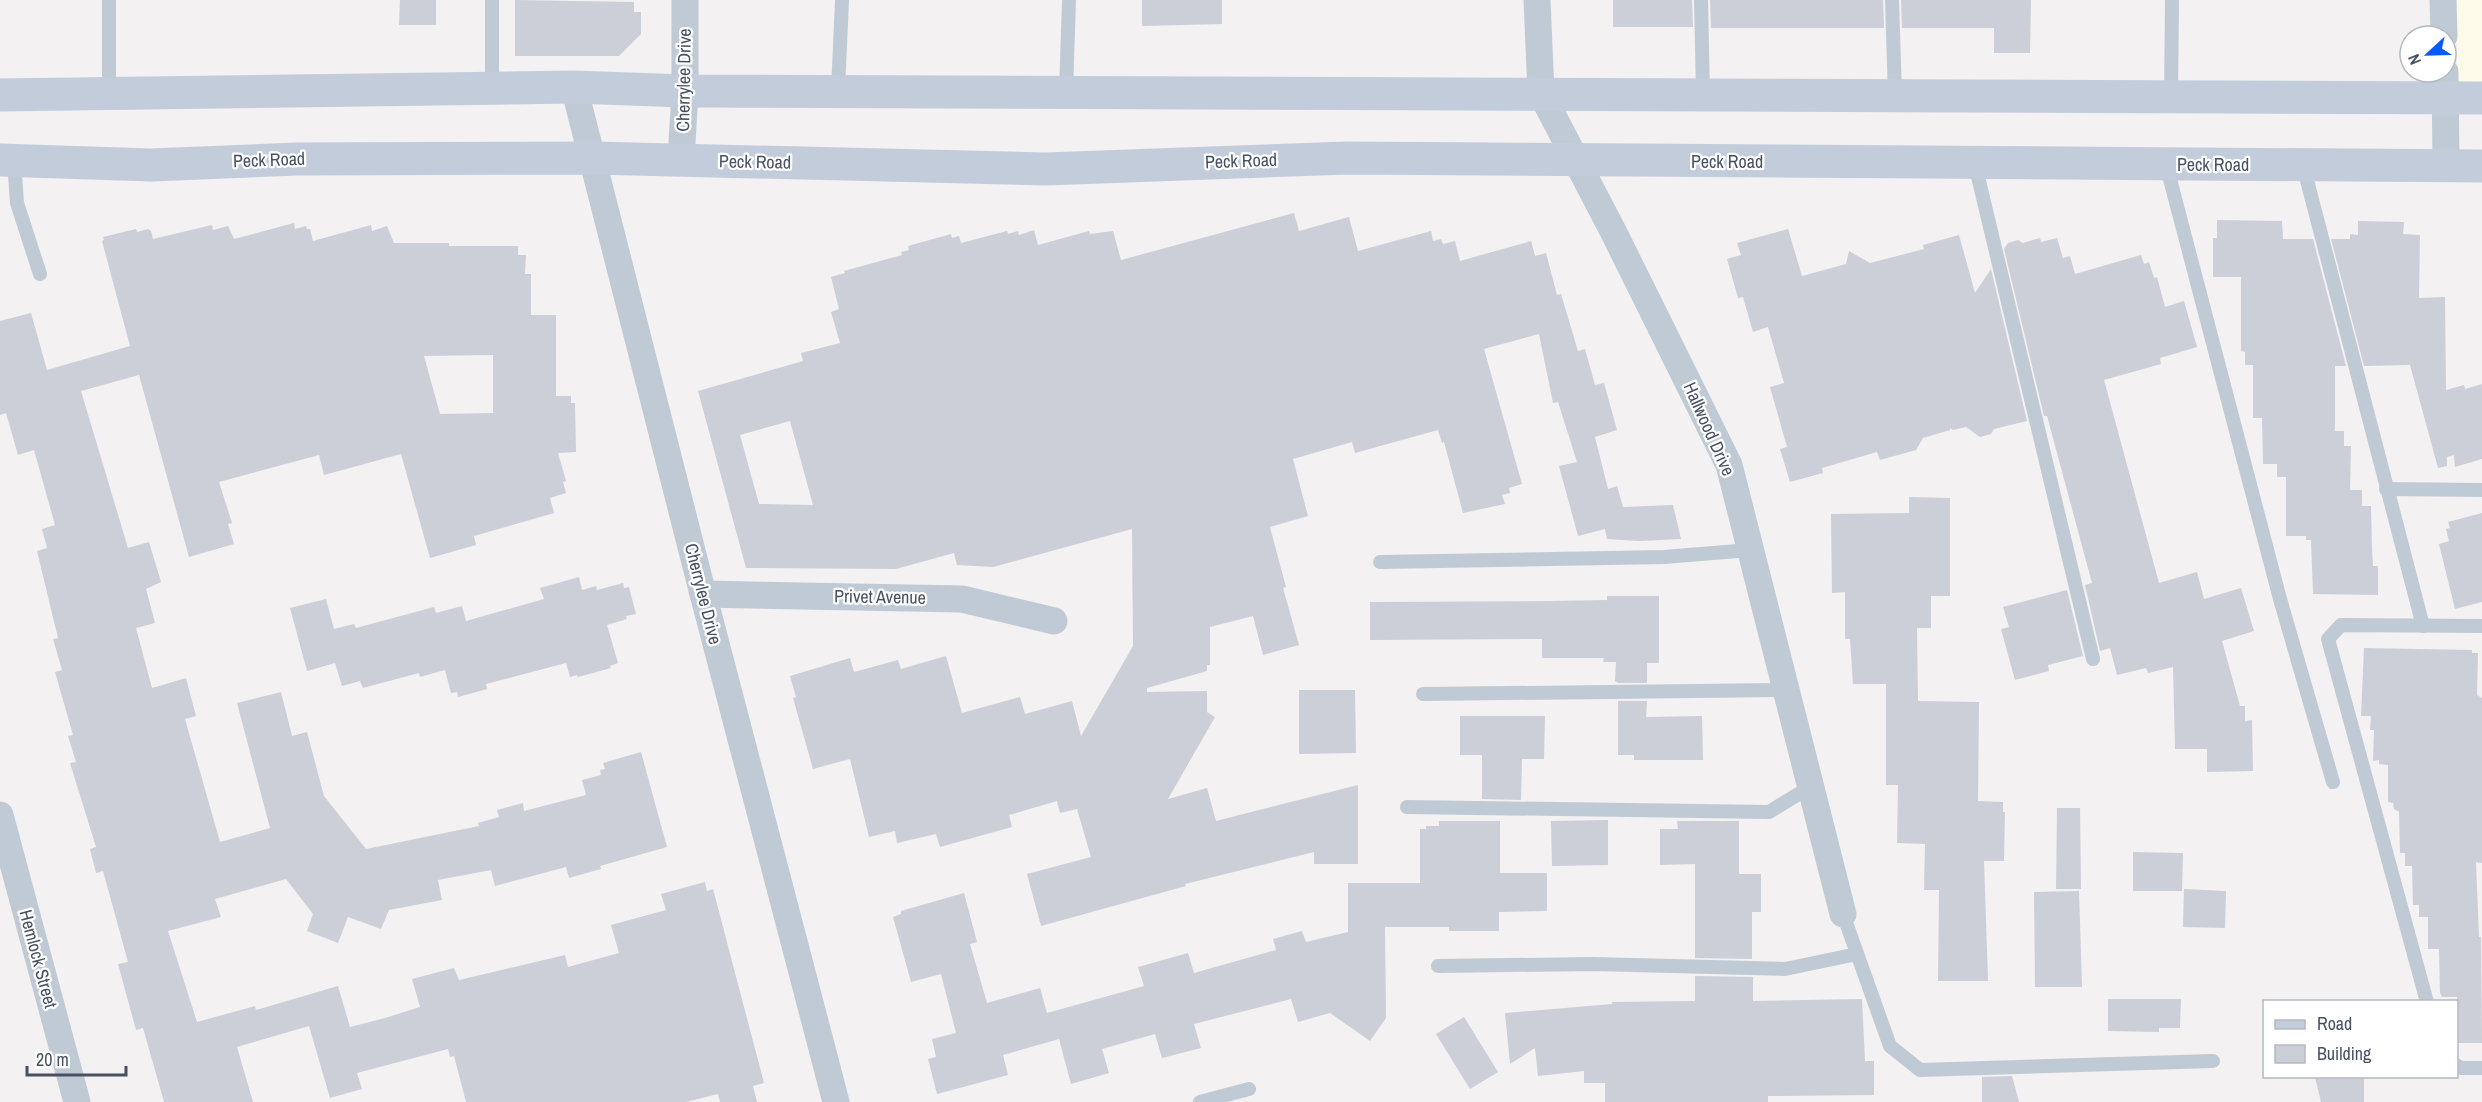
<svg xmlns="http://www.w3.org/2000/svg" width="2482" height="1102" viewBox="0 0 2482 1102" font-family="'Archivo Narrow',sans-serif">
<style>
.commercial{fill:#fefaea}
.building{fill:#cccfd7;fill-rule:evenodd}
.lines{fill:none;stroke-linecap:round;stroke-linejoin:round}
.service{stroke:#c0cad4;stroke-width:14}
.minor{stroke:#c0cad4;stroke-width:27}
.secondary{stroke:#c2ccdb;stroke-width:33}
.labels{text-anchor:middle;stroke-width:4.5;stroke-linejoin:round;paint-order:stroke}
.street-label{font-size:18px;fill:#465261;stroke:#fff}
</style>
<rect width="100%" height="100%" fill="#f3f1f1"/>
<rect class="commercial" x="2457" y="0" width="25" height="88"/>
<g class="building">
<polygon points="400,0 436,0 436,25 399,25"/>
<polygon points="515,0 634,2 634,12 641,12 641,34 619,56 515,56"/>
<polygon points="1142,0 1222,0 1222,24 1142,26"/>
<polygon points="1613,0 1692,0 1693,27 1613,27"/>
<polygon points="1710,0 1883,0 1884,28 1711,28"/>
<polygon points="1901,0 2031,0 2030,53 1994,53 1994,28 1902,28"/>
<path d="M1294,213l5,18 50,-14 9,34 73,-20 2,10 8,-2 2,5 12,-3 5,20 71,-20 4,15 11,-3 11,42 4,-1 17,57 7,-2 10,36 9,-2 13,47 -22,7 13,52 9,-3 6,21 50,-2 8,34 -42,2 -32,-2 -2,-10 -27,7 -19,-70 18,-4 -19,-60 -5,1 -14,-69 -55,15 38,135 -13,4 1,5 -8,2 3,9 -42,9 -19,-71 -2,1 -4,-13 -83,23 -3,-11 -59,17 15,57 -38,11 16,60 -3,1 16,57 -36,10 -10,-39 -43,11v38h-3v6l-60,17v4l60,-1v21l8,5 -47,82 39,-11 9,33 142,-36v79h-44v-12l-129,32 1,2 -145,40 -14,-52 64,-17 -14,-48 -17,4 -3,-12 -48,14 3,12 -72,20 -4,-13 -39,9 -2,-12 -26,6 -19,-78 -37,10 -20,-71 3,-1 -6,-21 60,-18 4,14 44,-12 3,9 45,-13 16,57 58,-16 5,17 47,-13 9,35 52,-90 -1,-117 -139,38 -36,-2 -3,-12 -58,16 -150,-1 -48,-177 105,-30 -2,-8 39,-10 -9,-31 8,-3 -8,-32 14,-4 -1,-2 58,-16 -1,-3 8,-2 -1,-4 43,-12 1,4 7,-2 2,7 46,-12 1,3 10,-3 1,4 15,-5 4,15 51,-14 1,3 23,-3 8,29zM790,421l23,84 -54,-1 -19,-69z"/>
<polygon points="2217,220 2282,221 2283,239 2313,239 2346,366 2335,366 2335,431 2344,431 2344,446 2351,446 2350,490 2362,490 2362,506 2371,506 2372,549 2373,566 2378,566 2378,595 2313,594 2311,540 2306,540 2306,536 2286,536 2286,477 2277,477 2277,464 2263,464 2262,418 2253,418 2253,365 2245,365 2245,352 2241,351 2241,277 2213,277 2213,238 2217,238"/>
<polygon points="2358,221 2404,222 2403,234 2420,235 2419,298 2445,297 2446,390 2464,385 2465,389 2482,384 2482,459 2455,467 2454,455 2447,457 2447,466 2438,468 2410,365 2364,366 2331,239 2350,239 2350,234 2358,235"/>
<path d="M294,223l1,6 11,-3 1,3h3l3,12 58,-16 1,6 15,-5 7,17h55v3h69v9h8l-1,19h6v41h25v81h15v7h4l1,49 -18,1 8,28 -3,1 3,11 -16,5 4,15 -80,23 2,9 -46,13 -29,-104 -77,21 -5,-20 -100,27 13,41 -4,1 6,20 -45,13 -50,-182 -58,16 47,157 21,-6 12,40 -15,7 9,34 -19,5 16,60 34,-10 10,38 -11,3 35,123 50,-14 -33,-125 44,-11 11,44 15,-4 17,64 42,53 113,-23 -1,-3 21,-6 -2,-7 26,-7 1,8 62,-16 -4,-15 19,-5 -1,-5 5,-1 -2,-6 38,-11 26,95 -67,19 1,3 -32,9 -3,-11 -71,19 -4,-16 -53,10 4,20 -53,10 -8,19 -33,-12 -10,26 -31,-12 6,-17 -27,-35 -71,20 6,18 -53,14 29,91 58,-16 1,4 82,-24 12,41 35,-9 35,-11 -8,-28 42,-11 5,12 106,-25 3,12 51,-14 -8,-28 55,-15 -5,-16 44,-12 2,9 6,-2 51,194 -11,3 4,16h-37l-2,-8 -32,8h-220l-12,-46 -4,1 -2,-8 -91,24 5,16 -32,9 -21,-72 -72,21 16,55h-89l-21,-74 -7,2 -18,-66 10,-2 -25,-91 -7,2 -6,-24 6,-2 -26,-84 6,-1 -8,-26 5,-1 -18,-63 7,-2 -9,-31 5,-1 -21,-87 10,-3 -5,-19 13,-4 -21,-75 -16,5 -12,-42 -6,2v-94l31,-8 16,57 83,-24 -28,-105 2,-1 -1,-3 33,-8 1,3 11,-3 3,2 2,8 59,-14 1,5 15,-4 6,13zM493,355v58l-53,1 -16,-58z"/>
<polygon points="1788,229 1802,276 1846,264 1849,251 1870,263 1924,249 1923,245 1959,235 1975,293 1991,269 2027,421 1994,429 1991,434 1980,437 1966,427 1953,430 1950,428 1950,430 1923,438 1916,450 1880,460 1877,452 1822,468 1823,473 1790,482 1780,449 1787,447 1770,387 1784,383 1768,327 1753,332 1743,297 1738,298 1727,259 1741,255 1737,243"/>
<polygon points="2040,238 2041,242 2057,238 2063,258 2070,256 2075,274 2141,255 2144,264 2149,262 2154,278 2157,277 2165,307 2184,301 2197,347 2160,358 2161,364 2104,380 2159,583 2197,572 2204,599 2241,588 2254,631 2222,641 2240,706 2245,706 2245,721 2252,720 2253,771 2207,772 2207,749 2175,749 2173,667 2148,673 2146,668 2117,675 2110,648 2100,651 2085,585 2092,583 2047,416 2044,416 2004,249 2008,243 2018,240 2023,243"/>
<polygon points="1909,497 1950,498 1950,596 1931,596 1931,628 1917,628 1918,701 1979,702 1978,801 2003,802 2003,812 2005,812 2004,861 1984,861 1988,981 1938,981 1939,890 1924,890 1925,844 1897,843 1898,785 1886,785 1886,684 1853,684 1850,639 1845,639 1845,592 1832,593 1831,514 1909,513"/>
<polygon points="2482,513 2482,602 2455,609 2439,544 2449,541 2446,529 2450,528 2448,522"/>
<polygon points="579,577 582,590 596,586 597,590 623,583 624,588 629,587 636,614 626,616 627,619 607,625 618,663 610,666 611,668 578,677 577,675 570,677 566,663 486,684 487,689 458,697 457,692 451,693 445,670 420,677 419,673 363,688 360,681 342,686 335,663 307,671 290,608 326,599 334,629 354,624 356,628 434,607 436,613 462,606 466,621 544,599 540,588"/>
<polygon points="2067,590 2083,656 2048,665 2049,671 2015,680 2001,629 2009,627 2003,607"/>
<polygon points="1607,596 1659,596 1659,663 1647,663 1647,683 1618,683 1615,681 1616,662 1603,662 1604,658 1542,658 1542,639 1370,640 1370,602 1551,601 1607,600"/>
<polygon points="2364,648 2472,650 2472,653 2478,653 2477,695 2482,698 2482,863 2476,862 2479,937 2481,937 2482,1043 2457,1043 2457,997 2442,997 2440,993 2439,949 2428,949 2428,917 2419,917 2419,905 2413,905 2412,866 2405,866 2405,853 2400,853 2399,812 2394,809 2393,803 2388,802 2388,765 2379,764 2379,760 2373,761 2374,730 2370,730 2371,716 2361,716"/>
<polygon points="1299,690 1355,690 1356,753 1299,754"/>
<polygon points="1618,701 1647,701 1646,717 1702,716 1703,760 1634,760 1634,755 1618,755"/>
<polygon points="1460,716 1545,716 1544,759 1522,759 1521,800 1482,799 1482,755 1460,755"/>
<polygon points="2057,808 2080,808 2081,889 2056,889"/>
<polygon points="1608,820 1608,865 1552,866 1551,821"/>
<polygon points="1439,821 1500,821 1500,873 1547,873 1547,911 1499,912 1499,931 1449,931 1449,927 1385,927 1386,1018 1370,1041 1330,1013 1298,1022 1291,999 1194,1024 1201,1048 1162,1058 1155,1034 1102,1049 1109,1073 1071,1084 1059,1039 1003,1055 1008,1075 937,1094 928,1059 936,1057 932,1039 956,1033 941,974 911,982 893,917 901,914 901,911 964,893 977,942 970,944 987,1003 1040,988 1047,1013 1144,986 1138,967 1188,953 1194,973 1276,950 1273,939 1302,931 1306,942 1348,932 1348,883 1420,883 1420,829 1426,829 1426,826 1439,826"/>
<polygon points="1677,821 1739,821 1739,874 1761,874 1761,912 1752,912 1752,959 1695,958 1695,864 1660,865 1660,829 1678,829"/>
<polygon points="2133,852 2183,853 2182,891 2133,891"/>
<polygon points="2184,889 2226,891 2225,928 2183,927"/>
<polygon points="2079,891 2082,987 2035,987 2034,892"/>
<polygon points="1695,976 1753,977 1753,1001 1862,999 1865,1061 1874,1061 1874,1095 1768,1096 1768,1102 1605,1102 1605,1083 1584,1083 1584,1071 1538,1076 1535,1048 1510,1064 1505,1013 1612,1004 1612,1002 1695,1001"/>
<polygon points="2108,999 2181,999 2180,1028 2159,1028 2159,1032 2108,1031"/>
<polygon points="1464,1017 1498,1072 1470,1089 1436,1034"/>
<polygon points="2012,1076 2019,1102 1982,1102 1982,1077"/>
<polygon points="2315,1077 2364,1077 2364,1102 2321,1102"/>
</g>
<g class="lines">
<g class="service">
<polyline points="109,0 109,94"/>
<polyline points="492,0 492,89"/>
<polyline points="1701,0 1703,94"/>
<polyline points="1892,0 1895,95"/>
<polyline points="838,91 842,0"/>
<polyline points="1066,92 1069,0"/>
<polyline points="2171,97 2172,0"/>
<polyline points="14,160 17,203 40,274"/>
<polyline points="1975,164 2093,659"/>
<polyline points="2166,164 2280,599 2333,782"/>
<polyline points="2303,165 2423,626"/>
<polyline points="2386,489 2482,490"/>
<polyline points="1380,562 1664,557 1750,550"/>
<polyline points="1423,694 1786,690"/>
<polyline points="1407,807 1769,812 1810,787"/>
<polyline points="1843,914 1890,1046 1920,1070 2213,1061"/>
<polyline points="1438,966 1593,964 1785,969 1857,954"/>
<polyline points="2427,1002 2328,639 2341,625 2482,626"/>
<polyline points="2456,1065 2461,1068 2482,1068"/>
<polyline points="1200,1102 1249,1089"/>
</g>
<g class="minor">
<polyline points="1537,0 1541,93 1614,233 1729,465 1843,914"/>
<polyline points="2443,0 2444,36"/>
<polyline points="2445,72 2446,166"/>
<polyline points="574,87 703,594 836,1102"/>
<polyline points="681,160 685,91 685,0"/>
<polyline points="703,594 962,599 1054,621"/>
<polyline points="0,815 77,1102"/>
</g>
<g class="secondary">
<polyline points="0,95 574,87 685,91 2482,98"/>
<polyline points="0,160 151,165 297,159 592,158 1046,169 1348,158 2482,166"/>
</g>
</g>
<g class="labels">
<g class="street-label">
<text transform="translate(684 80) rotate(-89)" y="6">Cherrylee Drive</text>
<text transform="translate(269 160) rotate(-2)" y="6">Peck Road</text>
<text transform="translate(1241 161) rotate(-2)" y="6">Peck Road</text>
<text transform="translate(755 162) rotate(1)" y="6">Peck Road</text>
<text x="1727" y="168">Peck Road</text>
<text x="2213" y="171">Peck Road</text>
<text transform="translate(1709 429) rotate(66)" y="6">Hallwood Drive</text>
<text transform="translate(703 594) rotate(76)" y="6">Cherrylee Drive</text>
<text transform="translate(880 597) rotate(1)" y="6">Privet Avenue</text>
<text transform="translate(38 959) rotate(75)" y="6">Hemlock Street</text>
</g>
</g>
<rect x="2263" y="1000" width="195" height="78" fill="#ffffff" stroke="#b5bac0" stroke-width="1.5"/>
<rect x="2275" y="1020" width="30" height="9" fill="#c2ccdb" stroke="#b5bac0" stroke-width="1.5"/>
<text x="2317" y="1030" font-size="18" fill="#465261">Road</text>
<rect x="2275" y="1045" width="30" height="18" fill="#cccfd7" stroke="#b5bac0" stroke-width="1.5"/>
<text x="2317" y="1060" font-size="18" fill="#465261">Building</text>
<g transform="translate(2428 54) rotate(248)"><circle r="28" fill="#ffffff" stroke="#b5bac0" stroke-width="1.5"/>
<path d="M0-4.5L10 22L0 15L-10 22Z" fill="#055af9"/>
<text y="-9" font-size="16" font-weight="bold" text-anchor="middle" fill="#465261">N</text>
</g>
<path d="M27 1066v9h99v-9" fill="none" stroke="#465261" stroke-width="3"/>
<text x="36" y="1066" font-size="18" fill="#465261" stroke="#ffffff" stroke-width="4.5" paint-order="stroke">20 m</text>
</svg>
